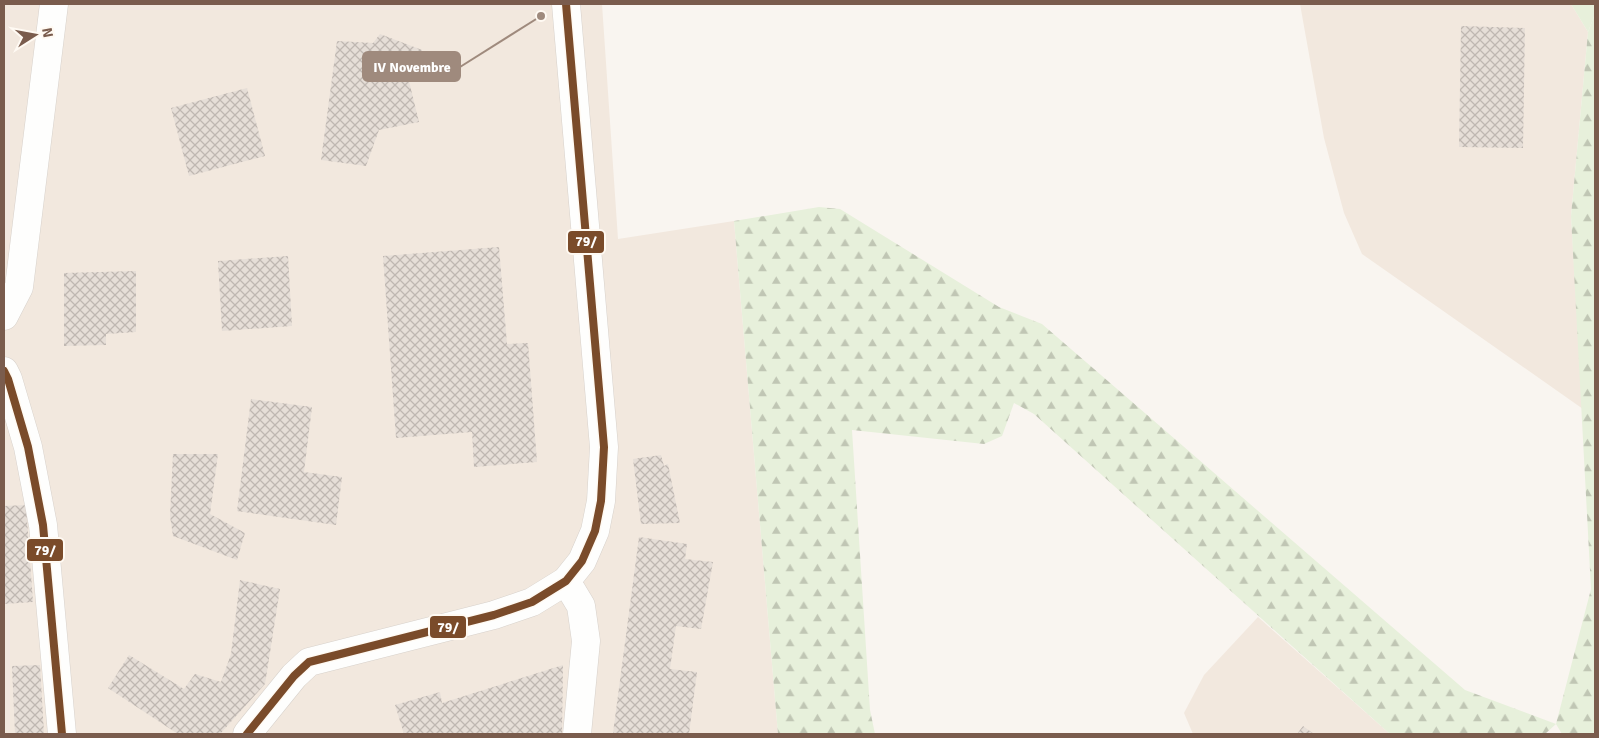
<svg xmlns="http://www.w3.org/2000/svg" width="1599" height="738" viewBox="0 0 1599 738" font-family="Signika,sans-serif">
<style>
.residential{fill:#f2e8de}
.grass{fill:#e7f0db}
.forest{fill:url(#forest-firs)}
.building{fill:url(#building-cross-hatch)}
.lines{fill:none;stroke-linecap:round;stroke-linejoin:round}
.minor-casing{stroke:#d7d1cb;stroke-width:29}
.minor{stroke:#fefefd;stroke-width:28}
.bus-1-casing{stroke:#fffaf3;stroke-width:11}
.bus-1{stroke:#7a4b2a;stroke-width:8}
.leader{fill:none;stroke:#9f8a7d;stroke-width:2}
.callout-dot{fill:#9f8a7d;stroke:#fffaf3;stroke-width:2}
.callout{fill:#9f8a7d;stroke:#9f8a7d;stroke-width:2}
.callout-label{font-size:14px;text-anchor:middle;font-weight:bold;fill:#fff}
.line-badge{stroke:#fffaf3;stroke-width:2}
.badge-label{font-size:14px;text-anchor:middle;font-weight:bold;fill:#fff}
</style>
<defs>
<pattern id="forest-firs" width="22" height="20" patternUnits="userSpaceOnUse" patternTransform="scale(1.25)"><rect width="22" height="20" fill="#e7f0db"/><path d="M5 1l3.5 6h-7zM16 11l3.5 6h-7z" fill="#c0c6b4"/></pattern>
<pattern id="building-cross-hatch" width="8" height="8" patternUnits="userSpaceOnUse" patternTransform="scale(1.25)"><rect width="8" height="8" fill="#e6ded7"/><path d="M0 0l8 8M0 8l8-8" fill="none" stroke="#bfb7b1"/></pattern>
</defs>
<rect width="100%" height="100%" fill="#f9f5f0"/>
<g class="residential">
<polygon points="4,4 602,4 618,239 734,221 778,734 4,734"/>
<polygon points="1300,4 1571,4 1588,32 1571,216 1583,409 1362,254 1344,213 1324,138"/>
<polygon points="1258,617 1390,734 1193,734 1184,713 1204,675"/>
</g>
<polygon class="grass" points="1571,4 1595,4 1595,14 1588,32"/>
<polygon class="forest" points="1595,14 1595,734 1562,734 1556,724 1545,734 1390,734 1034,414 1014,403 1002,436 984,444 852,430 870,710 875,734 778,734 734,221 819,207 840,209 999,307 1042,324 1465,690 1556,724 1591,589 1571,216 1588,32"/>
<g class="building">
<polygon points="1461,26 1525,28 1523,148 1459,147"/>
<polygon points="380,34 422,50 408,77 419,122 379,130 366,166 321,160 337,41 373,43"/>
<polygon points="247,88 265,156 189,176 171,108"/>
<polygon points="499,247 507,344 528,343 537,462 474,467 472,432 396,438 383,256"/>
<polygon points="288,256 292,326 222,331 218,261"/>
<polygon points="136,271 136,332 106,334 106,345 64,346 64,273"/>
<polygon points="251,399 312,407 304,472 342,477 336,525 237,511"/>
<polygon points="173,454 218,454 210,514 245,533 237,560 173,536 170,516"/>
<polygon points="661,455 664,466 668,464 680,523 641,524 633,459"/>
<polygon points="26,505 33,602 4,604 4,506"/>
<polygon points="639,537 687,544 685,559 713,562 701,629 676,626 670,669 697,672 689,734 613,733"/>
<polygon points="240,580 280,589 265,684 220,734 178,734 108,688 129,655 184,689 195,674 221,682 231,654"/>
<polygon points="40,665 44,734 15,734 12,666"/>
<polygon points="563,665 562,734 404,734 395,705 440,692 442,703"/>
<polygon points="1303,726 1314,734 1297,734"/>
</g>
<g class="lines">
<defs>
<g id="minor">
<polyline points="4,316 19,287 54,4"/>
<polyline points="4,371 8,379 28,447 43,525 62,734"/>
<polyline points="566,581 581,606 586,641 577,734"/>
<polyline points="247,734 294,676 309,662 494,615 532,602 566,581 582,561 595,531 601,501 604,447 566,4"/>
</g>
</defs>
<use href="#minor" class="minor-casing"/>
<use href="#minor" class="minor"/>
<defs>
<g id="bus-1">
<polyline points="4,371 8,379 28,447 43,525 62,734"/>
<polyline points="247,734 294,676 309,662 494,615 532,602 566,581 582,561 595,531 601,501 604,447 566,4"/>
</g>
</defs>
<use href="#bus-1" class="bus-1-casing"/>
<use href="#bus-1" class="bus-1"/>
</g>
<path class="leader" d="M541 16L460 67"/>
<circle class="callout-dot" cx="541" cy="16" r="5"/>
<rect class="callout" x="363" y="52" width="97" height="29" rx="5"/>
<g class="callout-label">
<text x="412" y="72">IV Novembre</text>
</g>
<g class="line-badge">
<rect x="567" y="230" width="38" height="24" rx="5" fill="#7a4b2a"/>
<rect x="26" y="538" width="38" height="24" rx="5" fill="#7a4b2a"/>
<rect x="429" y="615" width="38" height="24" rx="5" fill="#7a4b2a"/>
</g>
<g class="badge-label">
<text x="586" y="246">79/</text>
<text x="45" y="555">79/</text>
<text x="448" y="632">79/</text>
</g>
<rect width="1599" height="738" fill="none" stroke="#7a5c4d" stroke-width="10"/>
<g transform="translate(35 35) rotate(79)" stroke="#fffaf3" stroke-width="4" paint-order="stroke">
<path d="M0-4L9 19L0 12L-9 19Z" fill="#7a5c4d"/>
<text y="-8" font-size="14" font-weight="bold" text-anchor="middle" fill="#7a5c4d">N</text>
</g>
</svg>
